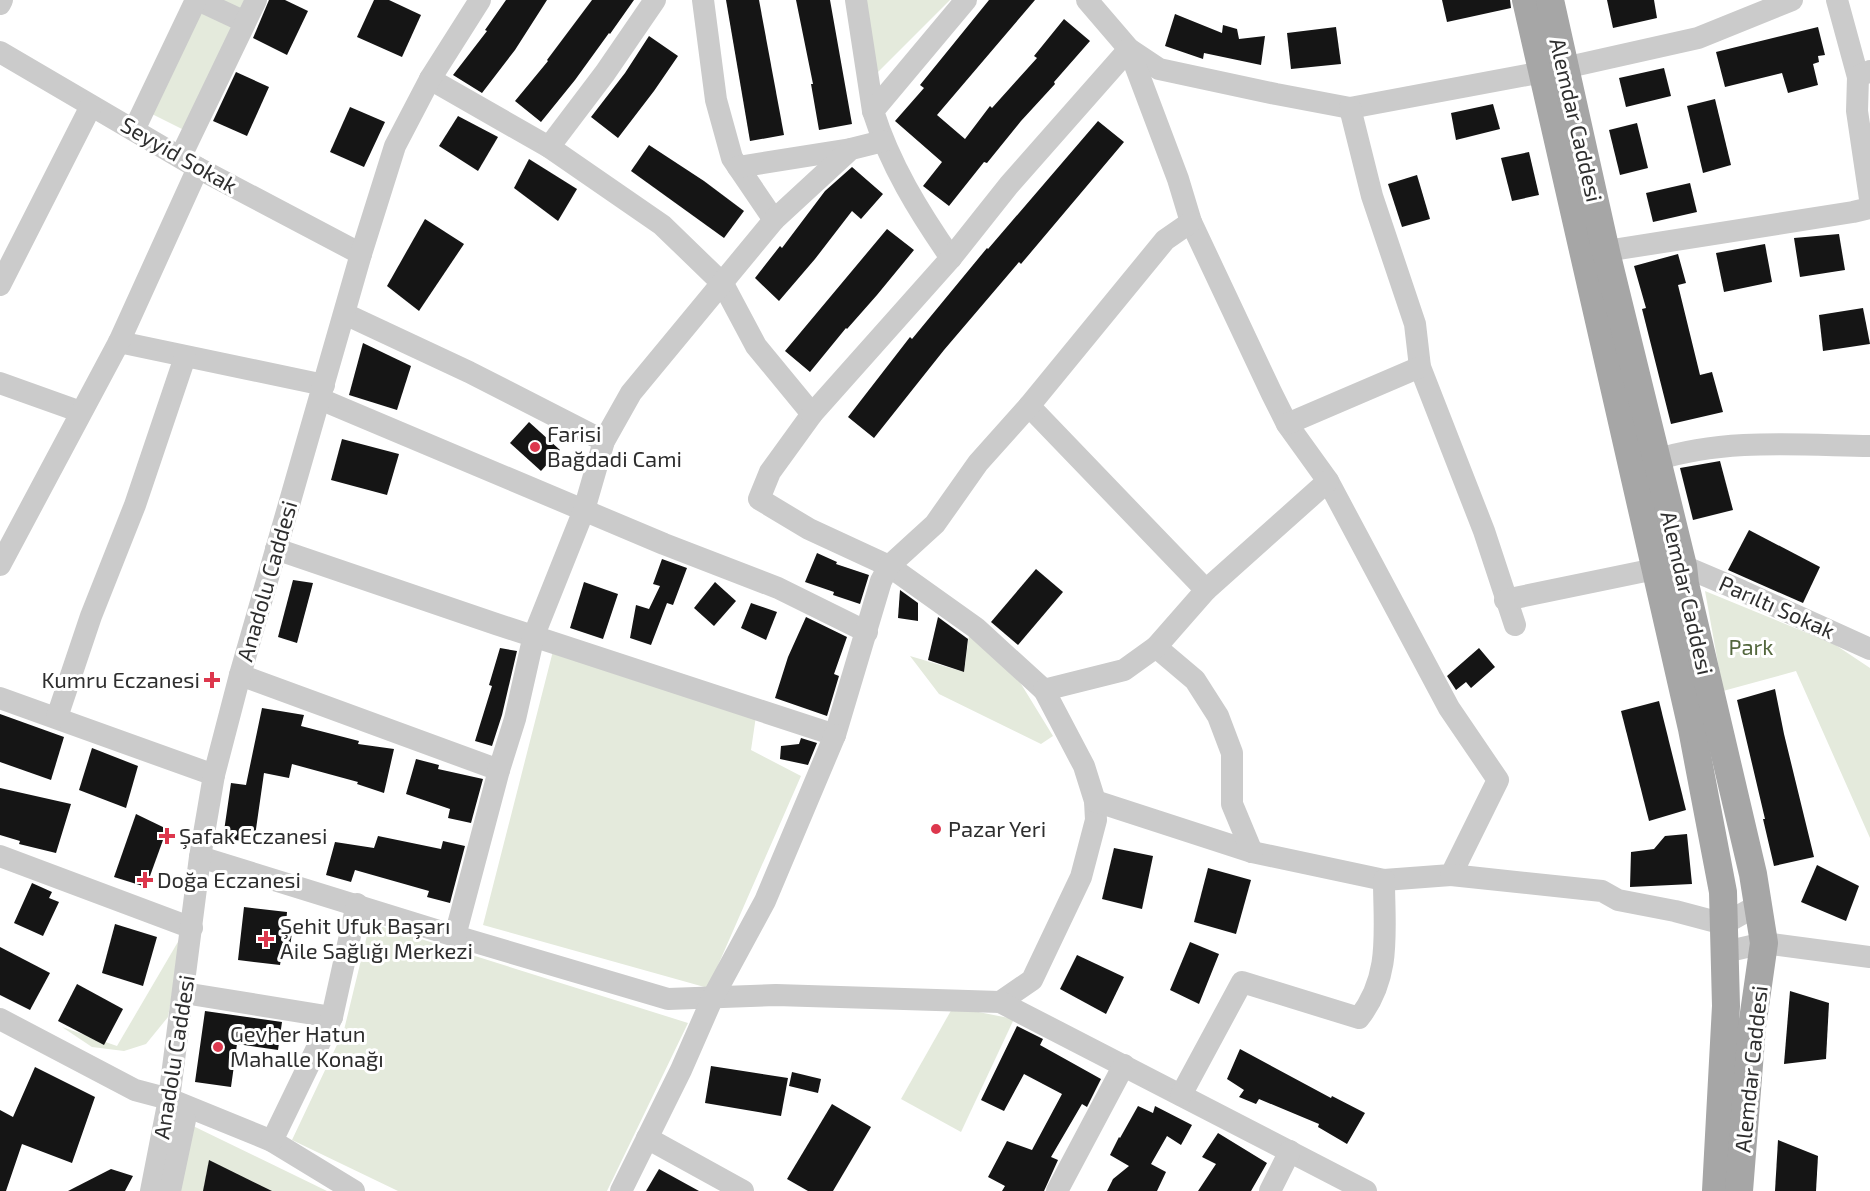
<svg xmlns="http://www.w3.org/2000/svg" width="1870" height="1191" viewBox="0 0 1870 1191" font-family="'Exo 2',sans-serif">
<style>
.green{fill:#e4eadc}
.building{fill:#151515}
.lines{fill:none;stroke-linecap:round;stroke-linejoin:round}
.minor{stroke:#cbcbcb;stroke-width:22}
.major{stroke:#a6a6a6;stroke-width:28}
.poi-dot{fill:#dd374d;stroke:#fff;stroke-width:2}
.labels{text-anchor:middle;stroke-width:6;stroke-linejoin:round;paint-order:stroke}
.street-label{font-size:22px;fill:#2e2e2e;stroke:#fff}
.poi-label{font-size:22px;fill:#2e2e2e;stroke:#fff;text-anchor:start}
.park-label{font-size:22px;fill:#53673d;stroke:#fff}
</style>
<rect width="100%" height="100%" fill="#fff"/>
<g class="green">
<polygon points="202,0 247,0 184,130 150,113"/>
<polygon points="864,0 950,0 876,74"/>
<polygon points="1705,591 1834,644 1870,668 1870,838 1796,671 1723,691"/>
<polygon points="969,635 1018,679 1053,736 1041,744 939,694 910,656 964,672"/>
<polygon points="553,651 756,716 751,750 801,776 708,988 483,925"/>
<polygon points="370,923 688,1023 607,1191 398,1191 292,1140 344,1030"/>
<polygon points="182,935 168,1017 146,1044 124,1051 92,1047 62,1027 117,1046"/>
<polygon points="953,1007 1014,1019 961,1132 901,1099"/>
<polygon points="191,1125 327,1191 179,1191"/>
</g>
<g class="building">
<polygon points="269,0 285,0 308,11 287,55 253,38"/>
<polygon points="374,0 389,0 421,15 402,57 357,37"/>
<polygon points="506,0 547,0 515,50 482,93 453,75 487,31 485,30"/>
<polygon points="592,0 634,0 610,34 609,33 575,80 541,122 515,101 548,61 547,60"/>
<polygon points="726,0 759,0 784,135 750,141"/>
<polygon points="796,0 830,0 852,124 819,130 811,84 813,84"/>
<polygon points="989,0 1035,0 937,115 965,139 990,106 992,108 1037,58 1034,56 1064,19 1090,41 1054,82 1055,84 1021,121 987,163 984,162 949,206 923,186 942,162 895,121 924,88 920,85"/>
<polygon points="1442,0 1510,0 1511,8 1447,22"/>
<polygon points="1607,0 1654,0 1657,18 1613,28"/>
<polygon points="1175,14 1222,33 1223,25 1237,29 1239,39 1265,36 1261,65 1204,53 1203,59 1165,46"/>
<polygon points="1336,27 1341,64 1291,69 1287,33"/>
<polygon points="1818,27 1825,55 1818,56 1819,62 1813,64 1818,85 1788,93 1782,73 1725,87 1716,52"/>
<polygon points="649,36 678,56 654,91 618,138 591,117 625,73"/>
<polygon points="1664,68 1671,96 1626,107 1619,78"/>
<polygon points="236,72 269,87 247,136 213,121"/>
<polygon points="1715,99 1731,165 1703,173 1687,106"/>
<polygon points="1493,104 1500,129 1456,140 1451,113"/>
<polygon points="350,107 385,122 364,167 330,152"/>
<polygon points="458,116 498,137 478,171 439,146"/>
<polygon points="1098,121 1124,142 1021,264 1019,262 944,350 874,438 848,417 910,337 912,339 987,248 988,249"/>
<polygon points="1637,123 1648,168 1620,175 1609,130"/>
<polygon points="649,145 704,181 744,211 724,238 631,171"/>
<polygon points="1529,152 1539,195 1512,201 1501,158"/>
<polygon points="529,159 577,189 558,221 514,188"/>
<polygon points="852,167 883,194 861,219 852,211 815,259 779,301 755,278 780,246 782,248 825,191"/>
<polygon points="1417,175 1430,219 1402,227 1388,184"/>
<polygon points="1690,183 1697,212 1653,222 1646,193"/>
<polygon points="425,219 464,244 419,311 387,286"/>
<polygon points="887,229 914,250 877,295 847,329 846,328 810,372 785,351"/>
<polygon points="1839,234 1845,270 1800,277 1794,238"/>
<polygon points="1765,244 1772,282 1724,292 1716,253"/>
<polygon points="1678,254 1686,283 1678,285 1700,375 1712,372 1723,412 1671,424 1642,309 1646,308 1634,266"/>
<polygon points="1863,308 1870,344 1823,351 1819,315"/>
<polygon points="363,343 411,366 397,410 349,395"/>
<polygon points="529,422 560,450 541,471 510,443"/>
<polygon points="342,439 399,454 387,495 331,480"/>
<polygon points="1720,461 1733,510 1693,520 1680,468"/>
<polygon points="1749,530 1820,567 1803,603 1728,570"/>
<polygon points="817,553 837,562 836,564 869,575 860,604 833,595 834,592 805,582"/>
<polygon points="662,559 687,568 673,605 667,603 651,645 630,638 636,605 649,609 660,586 653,584"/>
<polygon points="1036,569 1063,592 1018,645 991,622"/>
<polygon points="293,580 313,583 297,643 278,637"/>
<polygon points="584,582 618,594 603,639 570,628"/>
<polygon points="715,582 736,601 714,626 694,608"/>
<polygon points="900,590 918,603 918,621 898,618"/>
<polygon points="751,603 777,612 766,640 741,628"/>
<polygon points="806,617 847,637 834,674 839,676 827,716 775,698 788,657"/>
<polygon points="938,617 968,639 964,672 928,660"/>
<polygon points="500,648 517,651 502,715 492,746 475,741 492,686 489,685"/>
<polygon points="1479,648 1495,667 1471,688 1466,682 1456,690 1447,676"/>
<polygon points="1775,689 1784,734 1814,857 1774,866 1763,819 1765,819 1737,700"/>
<polygon points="1659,701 1686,810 1649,821 1621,711"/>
<polygon points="262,708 304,715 301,726 359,741 358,744 394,749 384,793 357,784 358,782 292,764 289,778 264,773 254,843 223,838 231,783 246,785"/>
<polygon points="0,714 64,737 51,780 0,762"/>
<polygon points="801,738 817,743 808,765 780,759 781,746 799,744"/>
<polygon points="92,748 138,766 126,808 79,790"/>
<polygon points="416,759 439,765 438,769 483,779 471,823 448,818 450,809 406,794"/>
<polygon points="0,788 71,804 56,853 19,844 20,841 0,835"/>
<polygon points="136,814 167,829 146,887 114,877"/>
<polygon points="1687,834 1692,884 1630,887 1631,852 1654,849 1665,836"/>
<polygon points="378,836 441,849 443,841 465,846 450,903 427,897 429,891 355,870 351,882 326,875 335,842 374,848"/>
<polygon points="1114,848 1153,856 1142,909 1102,899"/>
<polygon points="1817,865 1859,886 1846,921 1801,902"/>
<polygon points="1208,868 1251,880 1236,934 1194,922"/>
<polygon points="32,883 52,892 49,898 59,902 43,936 14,923"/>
<polygon points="244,907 287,912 286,924 293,925 289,954 282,953 280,965 238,960"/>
<polygon points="115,924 157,937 143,986 102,973"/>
<polygon points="1190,942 1219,954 1199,1004 1170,990"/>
<polygon points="0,947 50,973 30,1010 0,995"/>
<polygon points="1077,955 1124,977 1106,1014 1060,989"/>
<polygon points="77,984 123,1009 104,1045 58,1021"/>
<polygon points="1790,991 1829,1003 1826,1059 1784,1064"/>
<polygon points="205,1011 282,1022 278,1050 237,1044 231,1087 195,1082"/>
<polygon points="1017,1026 1043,1039 1040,1045 1101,1079 1087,1107 1082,1104 1051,1157 1058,1160 1044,1191 1002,1191 1005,1186 988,1177 1007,1141 1032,1150 1062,1094 1024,1074 1004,1111 981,1100"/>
<polygon points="1240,1049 1331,1098 1332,1096 1365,1113 1347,1144 1318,1127 1319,1124 1259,1099 1256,1104 1239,1097 1244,1090 1227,1079"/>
<polygon points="711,1066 788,1078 781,1116 705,1103"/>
<polygon points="35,1067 95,1097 72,1163 22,1144 6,1191 0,1191 0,1110 13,1117"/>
<polygon points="792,1072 821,1079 818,1093 789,1086"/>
<polygon points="832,1104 871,1127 833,1191 808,1191 787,1179"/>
<polygon points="1138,1106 1153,1113 1155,1106 1192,1125 1181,1145 1167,1136 1151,1164 1166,1172 1157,1191 1107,1191 1113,1179 1129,1166 1110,1155 1119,1137 1120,1138"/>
<polygon points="1218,1133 1267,1163 1251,1191 1198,1191 1216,1164 1202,1157"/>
<polygon points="1778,1140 1818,1156 1816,1191 1775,1191"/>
<polygon points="209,1160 272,1191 203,1191"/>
<polygon points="111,1169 133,1176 125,1191 68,1191"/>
<polygon points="659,1169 699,1191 646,1191"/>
</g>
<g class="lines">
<g class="minor">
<polyline points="198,0 245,22"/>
<polyline points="703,0 716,100 732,158 774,220"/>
<polyline points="856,0 873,111"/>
<polyline points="1087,0 1129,49 1159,69 1276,94 1350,108 1564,68 1698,38 1792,0"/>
<polyline points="1837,0 1858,77"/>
<polyline points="0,4 2,0"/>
<polyline points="0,52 198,168 361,254"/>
<polyline points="1870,71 1858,77 1857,111 1870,199"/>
<polyline points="430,79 549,147 662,225 723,284 756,346 812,414 770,472 759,499 809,529 889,566 976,628 1044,690 1084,766 1095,801 1096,820 1081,877 1032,980 1000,1002"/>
<polyline points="1350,108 1372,196 1415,324 1420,367 1484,531 1515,625"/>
<polyline points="134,130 196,0"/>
<polyline points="549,147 605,73 655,0"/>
<polyline points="181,156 256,0"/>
<polyline points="738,167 851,149"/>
<polyline points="1606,251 1853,212 1870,208"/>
<path d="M951,258c-32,-46 -61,-93 -78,-147l93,-111"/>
<polyline points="0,285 91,106"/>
<polyline points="345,314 469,372 604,441"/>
<polyline points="119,342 324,385"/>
<polyline points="0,383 81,412"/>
<polyline points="320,399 664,544 778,588 867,632"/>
<polyline points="1029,406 1206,590"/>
<polyline points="812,414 951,258 1009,185 1129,49 1178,179 1191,222 1272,394 1287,424 1328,481 1449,708 1498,780 1451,875 1384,880 1252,852 1095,801"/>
<polyline points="1287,424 1420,367"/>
<path d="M1656,460c69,-22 143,-15 214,-14"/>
<polyline points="276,549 496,624 835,735 881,581 889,566 935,524 978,463 1029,406 1165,240 1191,222"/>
<polyline points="0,565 119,342 198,168"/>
<polyline points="1683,566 1742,591 1870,649"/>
<polyline points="1505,600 1655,569"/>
<polyline points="1156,647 1195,680 1218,716 1232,753 1232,804 1252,852"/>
<polyline points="240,675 499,770"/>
<polyline points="1044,690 1124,670 1156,647 1206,590 1328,481"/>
<polyline points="0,698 214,775"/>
<polyline points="57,717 91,616 135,505 185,357"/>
<polyline points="0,856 192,928"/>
<polyline points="200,857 455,936 668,999 776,995 1000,1002 1366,1191"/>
<polyline points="1451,875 1602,891 1618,900 1675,911 1724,924 1758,905"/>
<polyline points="455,936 499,770 515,719 534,635 584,510 604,441 631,393 774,220 851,149 883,141"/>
<polyline points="1725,952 1764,943 1870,957"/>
<polyline points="184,993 332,1017"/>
<polyline points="0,1019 135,1090 169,1099 272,1141 354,1191"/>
<path d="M1181,1095l61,-113 117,36c33,-42 25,-88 25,-138"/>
<polyline points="647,1138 743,1191"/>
<polyline points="272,1141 332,1017 357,904"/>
<polyline points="151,1191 169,1099 200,857 214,775 240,675 361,254 395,146 430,79 480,0"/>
<polyline points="170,1191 185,1120"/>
<polyline points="621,1191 681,1070 713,997 765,901 835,735"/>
<polyline points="1057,1191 1124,1065"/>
<polyline points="1270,1191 1290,1151"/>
</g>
<g class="major">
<polyline points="1526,0 1692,729 1723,892 1726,1006 1716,1191"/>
<polyline points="1550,0 1607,256 1683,566 1685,584 1753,874 1764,943 1752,1027 1739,1191"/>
</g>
</g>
<g class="poi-dot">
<circle cx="535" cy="447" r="6"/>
<path d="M209 671h6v6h6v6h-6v6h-6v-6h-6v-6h6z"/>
<circle cx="936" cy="829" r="6"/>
<path d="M164 827h6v6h6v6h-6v6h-6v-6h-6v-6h6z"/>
<path d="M142 871h6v6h6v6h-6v6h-6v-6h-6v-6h6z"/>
<path d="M263 930h6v6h6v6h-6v6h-6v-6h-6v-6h6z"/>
<circle cx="218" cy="1047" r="6"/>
</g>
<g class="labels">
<g class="street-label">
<text transform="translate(1576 120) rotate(77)" y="8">Alemdar Caddesi</text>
<text transform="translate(179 155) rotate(30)" y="8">Seyyid Sokak</text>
<text transform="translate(267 581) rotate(-74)" y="8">Anadolu Caddesi</text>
<text transform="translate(1687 593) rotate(77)" y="8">Alemdar Caddesi</text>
<text transform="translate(1777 607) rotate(24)" y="8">Parıltı Sokak</text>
<text transform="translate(174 1057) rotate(-81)" y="8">Anadolu Caddesi</text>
<text transform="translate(1751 1069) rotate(-84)" y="8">Alemdar Caddesi</text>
</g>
<g class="poi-label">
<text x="547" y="442">Farisi<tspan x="547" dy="25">Bağdadi Cami</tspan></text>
<text x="200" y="688" text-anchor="end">Kumru Eczanesi</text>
<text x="948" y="837">Pazar Yeri</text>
<text x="179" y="844">Şafak Eczanesi</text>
<text x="157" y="888">Doğa Eczanesi</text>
<text x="280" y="934">Şehit Ufuk Başarı<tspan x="280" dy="25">Aile Sağlığı Merkezi</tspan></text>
<text x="230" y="1042">Gevher Hatun<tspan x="230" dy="25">Mahalle Konağı</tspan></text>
</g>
<g class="park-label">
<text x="1751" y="655">Park</text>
</g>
</g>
</svg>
